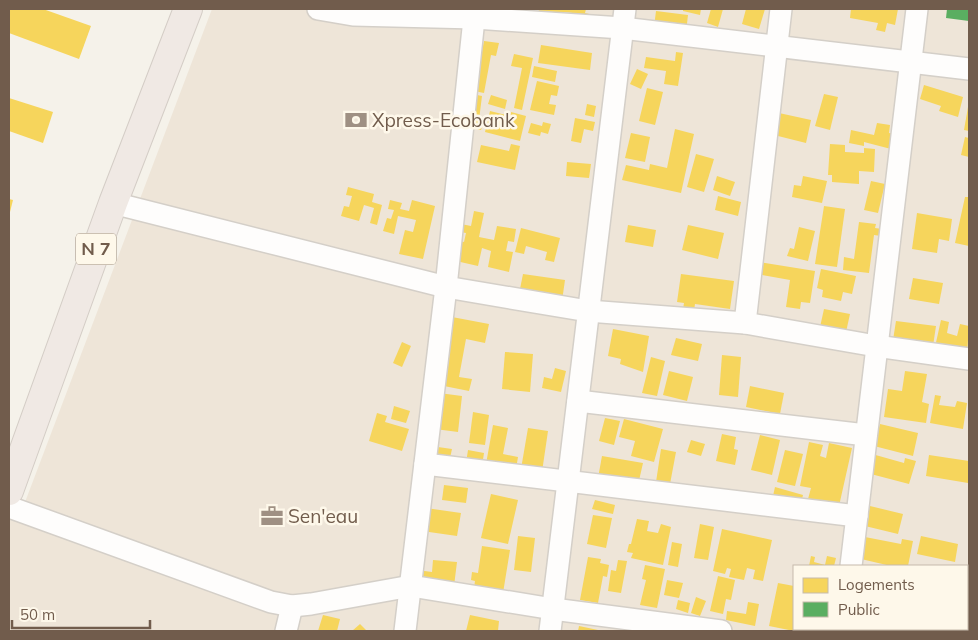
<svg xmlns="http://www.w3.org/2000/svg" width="978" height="640" viewBox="0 0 978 640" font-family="Mulish,sans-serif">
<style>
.residential{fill:#eee5d8;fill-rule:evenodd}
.homes{fill:#f6d55c}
.public{fill:#5aae61}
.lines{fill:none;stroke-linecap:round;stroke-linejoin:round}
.minor-casing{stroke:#d4cfc8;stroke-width:24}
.highway-casing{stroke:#d4cdc6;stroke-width:30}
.minor{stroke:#fefdfc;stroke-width:21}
.highway{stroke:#f0e9e4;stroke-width:28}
.labels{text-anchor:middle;stroke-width:5;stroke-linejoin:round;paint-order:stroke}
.shield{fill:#fef8ea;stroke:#9b8b7b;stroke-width:1}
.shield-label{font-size:18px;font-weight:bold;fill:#715c4c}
.poi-label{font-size:19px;fill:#715c4c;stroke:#fef8ea;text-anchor:start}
</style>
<rect width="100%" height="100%" fill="#f5f2ea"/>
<path class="residential" d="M212,9h757v622h-960v-115l10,2zM794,566h173v63h-173z"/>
<g class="homes">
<polygon points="9,9 43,9 91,26 79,59 9,33"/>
<polygon points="539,9 586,9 585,13 598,16 564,12 562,20 538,15"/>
<polygon points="683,9 701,9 700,15 683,11"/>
<polygon points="711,9 723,9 718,27 707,23"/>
<polygon points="746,9 765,9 759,29 742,24"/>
<polygon points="851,9 898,9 895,25 887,23 885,32 876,30 878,23 850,18"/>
<polygon points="656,11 688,15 686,32 654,27"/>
<polygon points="484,41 499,43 496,56 491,55 484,93 474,91"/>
<polygon points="541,45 592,53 590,70 538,63"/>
<polygon points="676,52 683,53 678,86 664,84 666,71 644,68 646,57 675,61"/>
<polygon points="514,54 533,58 522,110 514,108 522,68 511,66"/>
<polygon points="534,66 557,71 555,82 532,77"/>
<polygon points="637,69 648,74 641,89 630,84"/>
<polygon points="537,81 559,86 557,96 551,95 549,104 556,105 554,115 530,110"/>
<polygon points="924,85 963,97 958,117 939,111 941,106 920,99"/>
<polygon points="647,88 663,92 655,125 639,121"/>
<polygon points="824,94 838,97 830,130 815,126"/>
<polygon points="477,95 482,96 479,120 484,121 481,130 469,127"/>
<polygon points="491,95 507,100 505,109 488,104"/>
<polygon points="9,98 53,112 43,143 9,131"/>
<polygon points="587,104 596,106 594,117 585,115"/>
<polygon points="968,107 969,107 969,131 964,130"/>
<polygon points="490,111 510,116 511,112 526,116 520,141 485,132"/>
<polygon points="779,113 811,120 806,143 774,135"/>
<polygon points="575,118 595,122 593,131 584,129 581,143 571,141"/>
<polygon points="543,122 551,124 548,134 541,132 540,136 528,133 531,123 542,126"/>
<polygon points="877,123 890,125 889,133 894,134 891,149 864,142 864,146 849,143 851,130 874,135"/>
<polygon points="675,129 694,134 681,193 622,180 626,165 649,170 650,164 667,168"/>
<polygon points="631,133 650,137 645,162 625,158"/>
<polygon points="965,137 969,138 969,157 961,155"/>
<polygon points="511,144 520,146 515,170 477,162 481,145 509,151"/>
<polygon points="830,144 845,145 845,152 864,153 864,148 875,149 874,172 859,171 859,184 832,182 832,175 828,175"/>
<polygon points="696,154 714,159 704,192 687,187"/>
<polygon points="567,162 591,164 589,178 566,176"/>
<polygon points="717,176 735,182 730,196 713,190"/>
<polygon points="803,176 827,181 822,203 792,197 794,185 801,186"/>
<polygon points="871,181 885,184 878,213 864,210"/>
<polygon points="348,187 374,194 372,202 382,205 377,225 370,223 374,208 364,205 359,221 341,216 344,206 349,207 352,196 346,195"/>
<polygon points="718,196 741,202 738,216 715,210"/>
<polygon points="965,197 969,197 969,246 955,243"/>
<polygon points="9,199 13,200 9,216"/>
<polygon points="390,200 402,203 400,209 409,211 412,200 435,206 423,259 399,254 405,230 413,232 416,220 398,216 394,234 383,231 387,218 391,219 394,210 388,209"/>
<polygon points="824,206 845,209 837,267 815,264"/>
<polygon points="474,211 484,213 479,237 494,240 497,226 516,229 514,242 508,241 506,251 513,252 509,272 488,267 491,251 482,248 478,266 456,261 460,241 464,242 466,233 460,232 461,224 471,226"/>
<polygon points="917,213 952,219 949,241 939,239 937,253 912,249"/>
<polygon points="859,222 876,224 875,228 882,229 881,236 874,235 869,273 843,270 844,257 854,259"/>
<polygon points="628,225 656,230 653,247 625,242"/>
<polygon points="688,225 724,233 718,259 682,250"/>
<polygon points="799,227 815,231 808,261 787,256 790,248 794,249"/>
<polygon points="521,228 560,238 554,262 545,260 547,252 526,246 524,254 515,252"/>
<polygon points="759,262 815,271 810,303 801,302 800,309 786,307 790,280 757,274"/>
<polygon points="821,269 856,276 852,294 843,292 841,301 822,297 823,290 817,288"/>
<polygon points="523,274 565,280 562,301 519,294"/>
<polygon points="681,274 734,281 730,309 695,304 694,311 683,309 684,303 677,302"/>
<polygon points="913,278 943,283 939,304 909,299"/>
<polygon points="824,309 850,314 846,332 820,327"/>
<polygon points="452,317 489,324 485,343 466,339 459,377 472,379 469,391 439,385"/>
<polygon points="941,320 949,322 947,333 957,336 960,324 969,326 967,354 935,347"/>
<polygon points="896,321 936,326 933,346 893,340"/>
<polygon points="613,329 649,336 643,372 620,364 621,359 608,356"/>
<polygon points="676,338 702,344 698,361 671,355"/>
<polygon points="402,342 411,346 402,367 393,363"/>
<polygon points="505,352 533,354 530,392 502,389"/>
<polygon points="722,355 741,357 738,397 719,395"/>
<polygon points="651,357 665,361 657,396 642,393"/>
<polygon points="555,368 566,371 561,392 542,388 544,377 552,379"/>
<polygon points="669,371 693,377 687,401 663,395"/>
<polygon points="905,371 927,374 922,402 929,404 926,423 884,417 888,389 902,391"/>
<polygon points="750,386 784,393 780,414 746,407"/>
<polygon points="439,393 462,396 458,432 435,429"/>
<polygon points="935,395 941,396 939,405 955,407 957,401 967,403 963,429 930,423"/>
<polygon points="394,406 410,411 406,423 391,419"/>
<polygon points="473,412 489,415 485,445 469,443"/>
<polygon points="377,413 387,416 385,422 409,429 402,451 369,441"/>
<polygon points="605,418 620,421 614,445 599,441"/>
<polygon points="624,419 663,429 654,462 631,456 635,441 619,437"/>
<polygon points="880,424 918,433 913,456 874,446"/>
<polygon points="493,425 508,428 503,454 518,457 516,469 486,464"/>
<polygon points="528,428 548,431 542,472 521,469"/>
<polygon points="722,434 736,437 734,449 738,450 735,465 716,461"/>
<polygon points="760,435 780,440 772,475 751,470"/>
<polygon points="691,440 705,444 701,456 687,452"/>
<polygon points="809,442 823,445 820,456 826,458 829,443 852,448 839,506 808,499 811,488 800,486"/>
<polygon points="438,447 452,449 450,458 437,456"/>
<polygon points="661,449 676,452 670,484 656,482"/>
<polygon points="468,450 484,453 482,466 466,463"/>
<polygon points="785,450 803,454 795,486 777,482"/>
<polygon points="872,454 904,463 905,458 916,461 909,484 867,473"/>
<polygon points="929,455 969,461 968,483 926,476"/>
<polygon points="602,456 643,463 638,485 598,478"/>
<polygon points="444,485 468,488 466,503 442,500"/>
<polygon points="775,487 803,495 801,503 773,496"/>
<polygon points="491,494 518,500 508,544 481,538"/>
<polygon points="595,500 615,505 613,514 592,509"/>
<polygon points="870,506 903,514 898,534 865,526"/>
<polygon points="426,508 461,513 457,536 422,531"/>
<polygon points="593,515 612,518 606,548 587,544"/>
<polygon points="637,519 649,521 647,531 658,533 661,524 671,527 663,565 631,558 633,553 627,552 629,544 631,544"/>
<polygon points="700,524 714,527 708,560 694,558"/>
<polygon points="722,529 772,540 763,581 753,579 755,570 747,568 744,580 729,577 731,569 727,568 725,574 713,571"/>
<polygon points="518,536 535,538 531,572 514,570"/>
<polygon points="921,536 958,544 955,562 917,554"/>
<polygon points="865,537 901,544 902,539 913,541 908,566 891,566 861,559"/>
<polygon points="672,542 682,544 678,567 668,565"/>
<polygon points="482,546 510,550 503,593 474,588 475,581 471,580 472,572 478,573"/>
<polygon points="811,556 815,557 814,562 825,565 827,556 836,558 834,566 809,566"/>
<polygon points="588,557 601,559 600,563 609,565 607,577 603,576 598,603 580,600"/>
<polygon points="433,560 457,562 454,586 416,581 417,570 432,572"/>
<polygon points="618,560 627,561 621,593 608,591 611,570 616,571"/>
<polygon points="645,565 665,569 657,608 640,605 646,580 642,579"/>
<polygon points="718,576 735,580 731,600 726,599 723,614 710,611"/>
<polygon points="667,580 683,583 679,598 664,595"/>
<polygon points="778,583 794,586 794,629 812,629 812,631 794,631 769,626"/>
<polygon points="696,597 706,601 700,616 691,613"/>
<polygon points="678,600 690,603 688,613 676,609"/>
<polygon points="748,602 759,604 755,626 726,620 727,611 746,614"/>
<polygon points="323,615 340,619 337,631 318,631"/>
<polygon points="470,615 499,621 498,631 466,631"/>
<polygon points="360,624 367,631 352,631"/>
<polygon points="579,626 598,630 598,631 578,631"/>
<polygon points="855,629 886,629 894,630 854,631"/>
</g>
<polygon class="public" points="947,9 969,9 969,21 946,18"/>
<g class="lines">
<defs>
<g id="minor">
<polyline points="318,9 353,15 475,18 622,28 969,69"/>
<polyline points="113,203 446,287 588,311 745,323 876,346 969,359"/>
<polyline points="745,323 781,9"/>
<polyline points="578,401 866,435"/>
<polyline points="425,464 857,516"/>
<polyline points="9,507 271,602 292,606 311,604 411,586 553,609 721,631"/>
<polyline points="851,566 917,9"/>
<polyline points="286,631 292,606"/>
<polyline points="405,631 446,287 475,9"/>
<polyline points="550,631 625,9"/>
<polyline points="842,631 843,629"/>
<polyline points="967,631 969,613"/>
</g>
<polyline id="highway" points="9,491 113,203 188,9"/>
</defs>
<use href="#minor" class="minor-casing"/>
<use href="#highway" class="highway-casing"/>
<use href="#minor" class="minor"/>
<use href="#highway" class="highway"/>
</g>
<defs>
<symbol id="bank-bare" viewBox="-9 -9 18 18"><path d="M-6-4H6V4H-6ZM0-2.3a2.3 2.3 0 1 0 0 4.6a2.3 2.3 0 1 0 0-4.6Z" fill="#9f9083" stroke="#fef8ea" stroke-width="2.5" paint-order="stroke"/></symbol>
<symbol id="office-bare" viewBox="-9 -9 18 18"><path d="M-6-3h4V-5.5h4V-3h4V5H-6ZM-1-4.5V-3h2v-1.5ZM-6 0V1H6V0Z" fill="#9f9083" stroke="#fef8ea" stroke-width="2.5" paint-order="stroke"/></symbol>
</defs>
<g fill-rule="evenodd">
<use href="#bank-bare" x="340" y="104" width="32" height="32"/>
<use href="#office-bare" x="256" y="500" width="32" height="32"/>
</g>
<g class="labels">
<rect class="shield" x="76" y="233.5" width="40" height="31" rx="4"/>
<g class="shield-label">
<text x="96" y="255">N 7</text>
</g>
<g class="poi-label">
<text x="372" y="127">Xpress-Ecobank</text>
<text x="288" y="523">Sen'eau</text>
</g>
</g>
<rect width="978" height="640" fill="none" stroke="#715c4c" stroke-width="20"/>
<rect x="793" y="565" width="175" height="65" fill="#fef8ea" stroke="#c6baab"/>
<rect x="803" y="578" width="25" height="15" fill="#f6d55c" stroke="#c6baab"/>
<text x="838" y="590" font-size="15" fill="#715c4c">Logements</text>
<rect x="803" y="602" width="25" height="15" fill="#5aae61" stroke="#c6baab"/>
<text x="838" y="615" font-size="15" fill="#715c4c">Public</text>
<path d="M12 620v8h138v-8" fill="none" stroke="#715c4c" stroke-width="2.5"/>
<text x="20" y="620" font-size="15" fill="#715c4c" stroke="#fef8ea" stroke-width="4" paint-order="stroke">50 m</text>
</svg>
